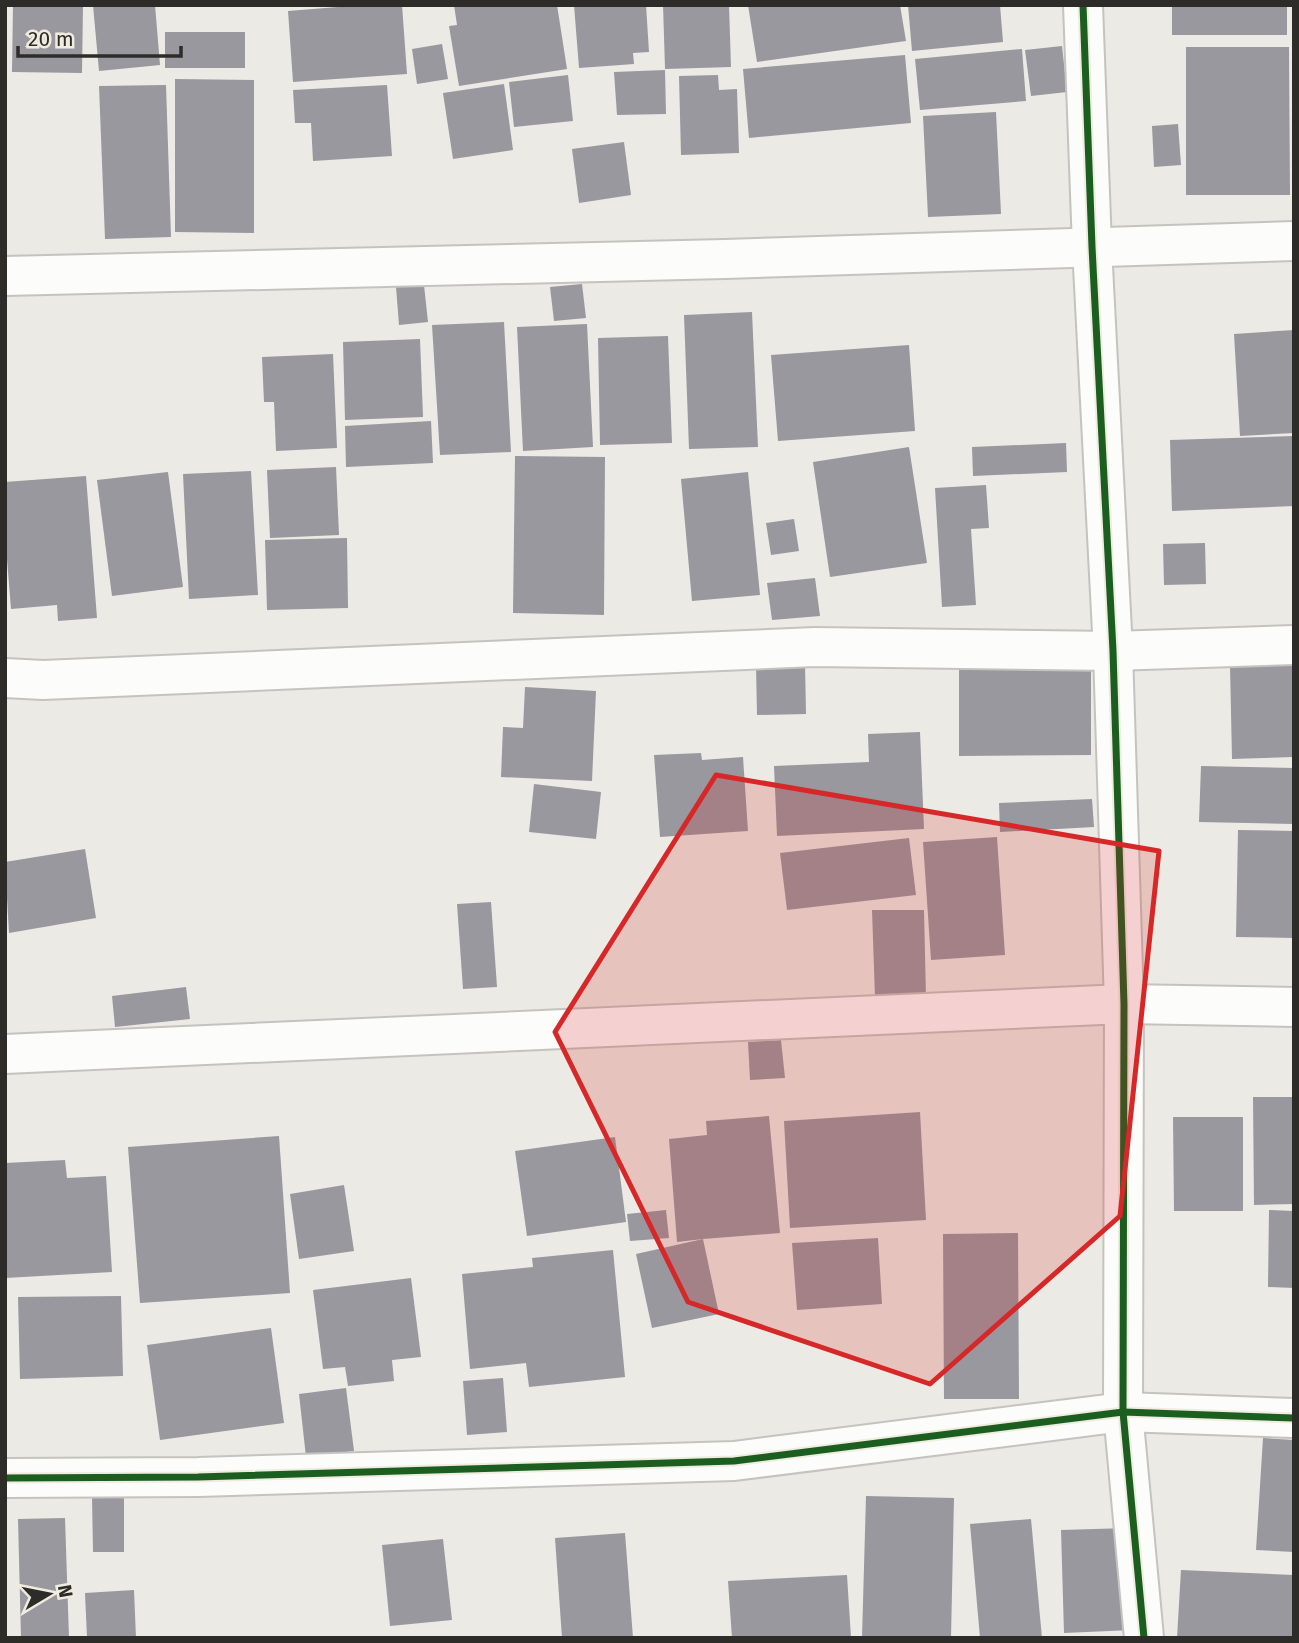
<svg xmlns="http://www.w3.org/2000/svg" width="1299" height="1643" viewBox="0 0 1299 1643" font-family="'Fira Sans',sans-serif">
<style>
.building{fill:#98989e}
.lines{fill:none;stroke-linecap:round;stroke-linejoin:round}
.minor-casing{stroke:#c4c3bf;stroke-width:42}
.minor{stroke:#fcfcfb;stroke-width:38}
.cycleway-casing{stroke:#efece0;stroke-width:11}
.cycleway{stroke:#1b5e20;stroke-width:7}
.marked{fill:#d62828;fill-opacity:0.2;stroke:#d62828;stroke-width:5;stroke-linejoin:round}
</style>
<rect width="100%" height="100%" fill="#eceae4"/>
<g class="building">
<polygon points="13,5 83,5 82,73 12,72"/>
<polygon points="93,5 155,5 160,65 99,71"/>
<polygon points="363,5 402,5 407,74 293,82 288,11"/>
<polygon points="454,5 557,5 567,69 459,86 449,26 457,25"/>
<polygon points="574,5 646,5 649,52 633,53 634,64 579,68"/>
<polygon points="663,5 729,5 731,67 665,69"/>
<polygon points="748,5 900,5 906,41 757,62"/>
<polygon points="908,5 1000,5 1003,42 912,51"/>
<rect x="1172" y="5" width="115" height="30"/>
<rect x="165" y="32" width="80" height="36"/>
<polygon points="442,44 448,79 417,84 412,49"/>
<polygon points="1062,46 1067,92 1031,96 1025,50"/>
<polygon points="1186,47 1289,47 1290,195 1186,195"/>
<polygon points="1022,49 1026,101 920,110 915,59"/>
<polygon points="905,55 911,123 749,138 743,69"/>
<polygon points="665,70 666,114 617,115 614,72"/>
<polygon points="568,75 573,121 514,127 509,82"/>
<polygon points="718,75 719,90 737,89 739,153 681,155 679,76"/>
<polygon points="175,79 254,80 254,233 175,232"/>
<polygon points="504,84 513,150 453,159 443,93"/>
<polygon points="166,85 171,237 105,239 99,86"/>
<polygon points="387,85 392,156 313,161 311,123 295,123 293,90"/>
<polygon points="996,112 1001,214 928,217 923,116"/>
<polygon points="1178,124 1181,165 1154,167 1152,126"/>
<polygon points="624,142 631,195 579,203 572,149"/>
<polygon points="582,284 586,318 554,321 550,287"/>
<polygon points="424,285 428,322 399,325 396,287"/>
<polygon points="752,312 758,447 689,449 684,315"/>
<polygon points="504,322 511,452 440,455 432,325"/>
<polygon points="587,324 593,447 523,451 517,327"/>
<polygon points="1294,330 1294,433 1240,436 1234,334"/>
<polygon points="668,336 672,443 600,445 598,338"/>
<polygon points="420,339 423,417 345,420 343,342"/>
<polygon points="909,345 915,431 778,441 771,355"/>
<polygon points="333,354 337,448 276,451 274,402 264,402 262,357"/>
<polygon points="431,421 433,463 346,467 345,426"/>
<polygon points="1294,436 1294,506 1172,511 1170,440"/>
<polygon points="1066,443 1067,472 973,476 972,447"/>
<polygon points="909,447 927,563 830,577 813,462"/>
<polygon points="515,456 605,457 604,615 513,613"/>
<polygon points="336,467 339,535 270,538 267,470"/>
<polygon points="251,471 258,595 189,599 183,474"/>
<polygon points="168,472 183,587 112,596 97,480"/>
<polygon points="748,472 760,595 692,601 681,479"/>
<polygon points="86,476 97,618 58,621 57,605 11,609 5,534 5,482"/>
<polygon points="986,485 989,528 971,529 976,605 942,607 935,488"/>
<polygon points="794,519 799,551 771,555 766,523"/>
<polygon points="347,538 348,608 267,610 265,540"/>
<polygon points="1205,543 1206,584 1164,585 1163,544"/>
<polygon points="815,578 820,616 772,620 767,583"/>
<polygon points="805,664 806,714 757,715 756,665"/>
<polygon points="1294,664 1294,757 1232,759 1230,665"/>
<polygon points="1091,668 1091,755 959,756 959,669"/>
<polygon points="525,687 596,691 592,781 501,777 503,727 523,728"/>
<polygon points="920,732 924,829 777,836 774,766 869,762 868,734"/>
<polygon points="701,753 702,760 743,757 748,831 660,837 654,755"/>
<polygon points="1201,766 1294,768 1294,824 1199,822"/>
<polygon points="534,784 601,792 596,839 529,832"/>
<polygon points="1092,799 1094,827 1000,832 999,803"/>
<polygon points="1238,830 1294,831 1294,938 1236,937"/>
<polygon points="997,837 1005,955 931,960 923,842"/>
<polygon points="909,838 916,895 787,910 780,853"/>
<polygon points="85,849 96,918 9,933 5,862"/>
<polygon points="491,902 497,987 463,989 457,904"/>
<polygon points="872,910 924,910 926,997 875,998"/>
<polygon points="186,987 190,1019 115,1027 112,996"/>
<polygon points="781,1040 785,1078 750,1080 748,1042"/>
<polygon points="1253,1097 1294,1097 1294,1204 1254,1205"/>
<polygon points="920,1112 926,1220 790,1228 784,1121"/>
<polygon points="769,1116 780,1233 703,1239 719,1314 652,1328 636,1254 703,1239 677,1242 669,1139 707,1135 706,1121"/>
<polygon points="1173,1117 1243,1117 1243,1211 1174,1211"/>
<polygon points="279,1136 290,1293 140,1303 128,1147"/>
<polygon points="615,1137 626,1222 527,1236 515,1151"/>
<polygon points="65,1160 67,1178 106,1176 112,1272 5,1278 5,1163"/>
<polygon points="344,1185 354,1251 299,1259 290,1194"/>
<polygon points="666,1210 669,1238 630,1241 627,1214"/>
<polygon points="1269,1210 1294,1211 1294,1288 1268,1287"/>
<polygon points="1018,1233 1019,1399 944,1399 943,1234"/>
<polygon points="878,1238 882,1304 797,1310 792,1243"/>
<polygon points="613,1250 625,1377 529,1387 526,1363 470,1369 462,1274 533,1267 532,1258"/>
<polygon points="411,1278 421,1357 392,1360 394,1381 348,1386 345,1367 323,1369 313,1290"/>
<polygon points="121,1296 123,1376 20,1379 18,1297"/>
<polygon points="271,1328 284,1423 160,1440 147,1345"/>
<polygon points="503,1378 507,1432 467,1435 463,1381"/>
<polygon points="346,1388 354,1451 306,1457 299,1394"/>
<polygon points="1263,1438 1294,1440 1294,1552 1256,1550"/>
<polygon points="124,1495 124,1552 93,1552 92,1496"/>
<polygon points="866,1496 954,1498 951,1638 862,1638"/>
<polygon points="65,1518 69,1638 21,1638 18,1519"/>
<polygon points="1031,1519 1042,1638 980,1638 970,1524"/>
<polygon points="1128,1528 1132,1630 1064,1633 1061,1530"/>
<polygon points="625,1533 633,1638 562,1638 555,1538"/>
<polygon points="443,1539 452,1620 390,1626 382,1545"/>
<polygon points="1181,1570 1294,1575 1294,1638 1177,1638"/>
<polygon points="847,1575 851,1638 732,1638 728,1581"/>
<polygon points="134,1590 136,1638 87,1638 85,1593"/>
</g>
<g class="lines">
<defs>
<g id="minor">
<polyline points="1083,5 1092,247 1113,651 1124,1004 1123,1412 1144,1638"/>
<polyline points="5,276 725,259 1294,241"/>
<polyline points="5,678 43,680 815,647 1113,651 1294,645"/>
<polyline points="5,1054 1124,1004 1294,1007"/>
<polyline points="5,1478 198,1477 734,1461 1123,1412 1294,1418"/>
</g>
</defs>
<use href="#minor" class="minor-casing"/>
<use href="#minor" class="minor"/>
<defs>
<g id="cycleway">
<polyline points="1083,5 1092,247 1113,651 1124,1004 1123,1412 1144,1638"/>
<polyline points="5,1478 198,1477 734,1461 1123,1412 1294,1418"/>
</g>
</defs>
<use href="#cycleway" class="cycleway-casing"/>
<use href="#cycleway" class="cycleway"/>
</g>
<path class="marked" d="M716,775l443,76 -39,365 -190,168 -242,-82 -133,-270z"/>
<rect width="1299" height="1643" fill="none" stroke="#2e2c28" stroke-width="14"/>
<g transform="translate(49 1594) rotate(80)" stroke="#efece0" stroke-width="5" paint-order="stroke">
<path d="M0-5L12 26L0 18L-12 26Z" fill="#2e2c28"/>
<text y="-10" font-size="19" font-weight="bold" text-anchor="middle" fill="#2e2c28">N</text>
</g>
<path d="M18 46v10h163v-10" fill="none" stroke="#2e2c28" stroke-width="3.5"/>
<text x="28" y="46" font-size="21" fill="#2e2c28" stroke="#efece0" stroke-width="5" paint-order="stroke">20 m</text>
</svg>
